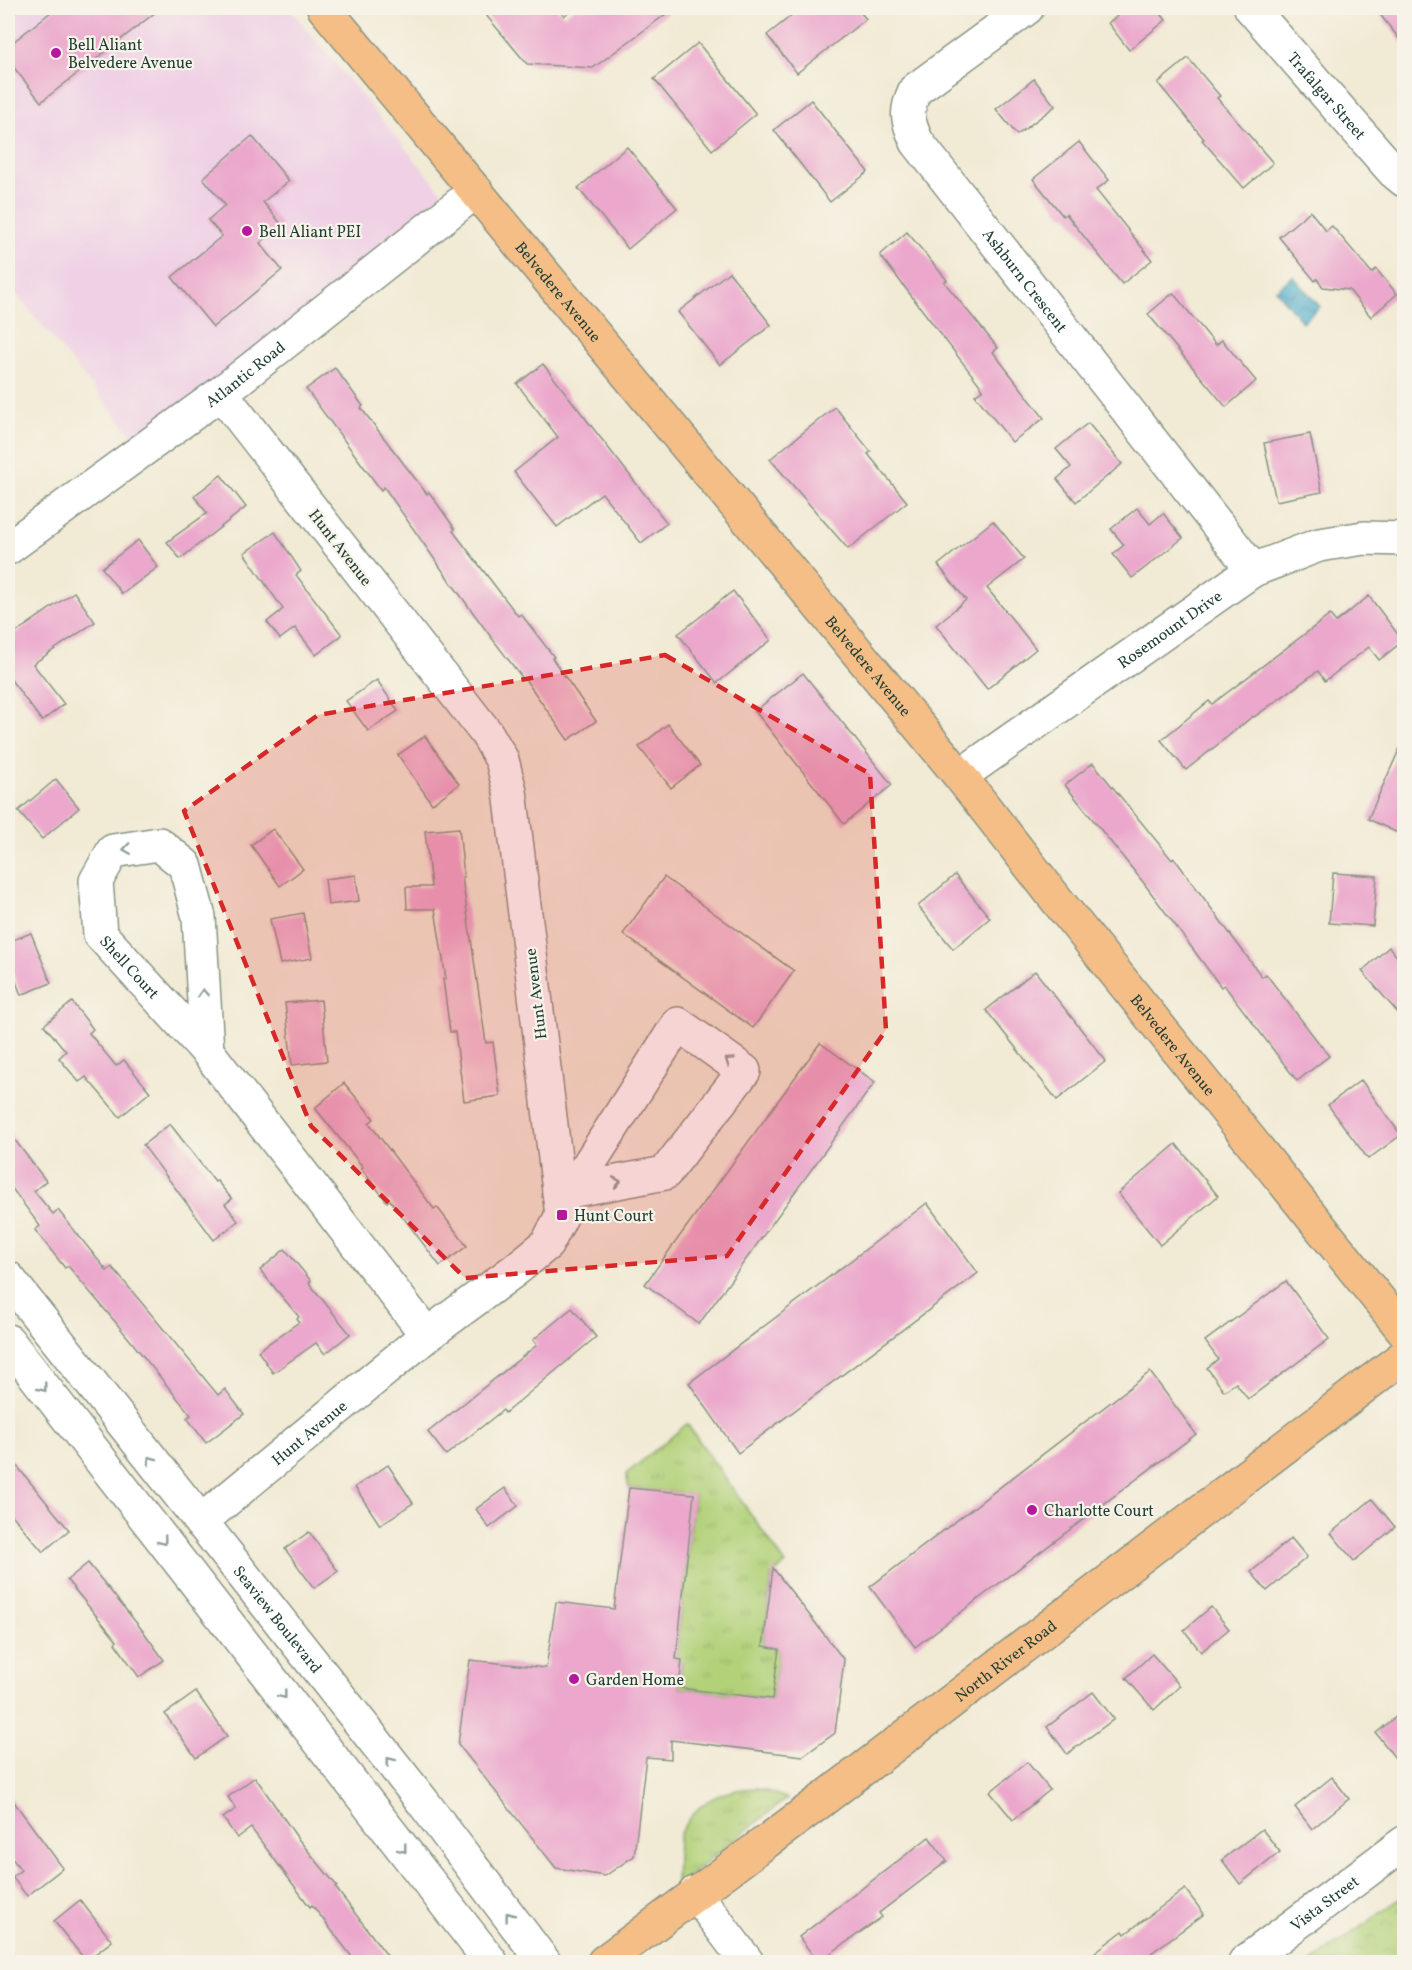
<svg xmlns="http://www.w3.org/2000/svg" width="1412" height="1970" viewBox="0 0 1412 1970" font-family="Vollkorn,serif">
<style>
.built{fill:#efd0e5}
.grass{fill:url(#grass-tufts);stroke:#688756;stroke-width:1.5}
.park{fill:url(#park-crowns);stroke:#688756;stroke-width:1.5}
.water{fill:url(#water-waves);stroke:#367580;stroke-width:1.5}
.building{fill:#eba8cc}
.lines{fill:none;stroke-linecap:round;stroke-linejoin:round}
.minor-casing{stroke:#889484;stroke-width:36}
.major-casing{stroke:#889484;stroke-width:36}
.minor{stroke:#fff;stroke-width:33}
.major{stroke:#f6be87;stroke-width:33}
.oneway{stroke:#8f9e9a}
.marked{fill:#d62828;fill-opacity:0.2;stroke:#d62828;stroke-width:4.5;stroke-dasharray:12 8;stroke-linejoin:round}
.poi-dot{fill:#b5179e;stroke:#f7f3e8;stroke-width:2}
.labels{text-anchor:middle;stroke-width:4.5;stroke-linejoin:round;paint-order:stroke}
.poi-label{font-size:16px;fill:#1f3d34;stroke:#f7f3e8;text-anchor:start}
.street-label{font-size:16px;fill:#1f3d34;stroke:#f7f3e8}
</style>
<defs>
<pattern id="grass-tufts" width="24" height="20" patternUnits="userSpaceOnUse" patternTransform="scale(1.5)"><rect width="24" height="20" fill="#b2d179"/><path d="M3 7l-1-3M5 7V3M7 7l1-3M15 17l-1-3M17 17v-4M19 17l1-3" fill="none" stroke="#99b469"/></pattern>
<pattern id="park-crowns" width="20" height="18" patternUnits="userSpaceOnUse" patternTransform="scale(1.5)"><rect width="20" height="18" fill="#b2d179"/><path d="M2 6a3 3 0 1 1 6 0M12 15a3 3 0 1 1 6 0" fill="none" stroke="#99b469"/></pattern>
<pattern id="water-waves" width="16" height="10" patternUnits="userSpaceOnUse" patternTransform="scale(1.5)"><rect width="16" height="10" fill="#4dadcb"/><path d="M0 5q4-4 8 0t8 0" fill="none" stroke="#3f8ea6"/></pattern>
</defs>
<rect width="100%" height="100%" fill="#f7f3e8"/>
<filter id="ink" filterUnits="userSpaceOnUse"><feTurbulence type="fractalNoise" baseFrequency=".0167" numOctaves="2"/><feDisplacementMap in="SourceGraphic" scale="12" xChannelSelector="R" yChannelSelector="G"/><feConvolveMatrix kernelMatrix="1 2 1 2 8 2 1 2 1" color-interpolation-filters="sRGB"/></filter>
<filter id="wash" filterUnits="userSpaceOnUse"><feTurbulence type="fractalNoise" baseFrequency=".008" numOctaves="4" result="noise"/><feDisplacementMap in="SourceGraphic" scale="24" xChannelSelector="R" yChannelSelector="G"/><feGaussianBlur stdDeviation="1.35" result="paint"/><feColorMatrix in="noise" values="0 0 0 0 0 0 0 0 0 0 0 0 0 0 0 0 0 1.4 0 .05"/><feComposite in="paint" operator="in"/></filter>
<g filter="url(#wash)">
<rect width="100%" height="100%" fill="#f1ead4"/>
<polygon class="built" points="8,8 289,8 444,195 141,446 8,284"/>
<g class="grass">
<polygon points="687,1424 786,1564 772,1575 763,1646 779,1649 772,1699 679,1688 682,1661 676,1659 694,1495 629,1488 626,1474"/>
<path d="M757,1788l30,10 -111,88c1,-13 0,-41 4,-52 1,-4 5,-9 7,-12 17,-26 42,-33 70,-34z"/>
</g>
<polygon class="park" points="1404,1896 1404,1962 1312,1962"/>
<polygon class="water" points="1293,276 1320,307 1302,322 1276,290"/>
<g id="blocks">
<g class="building">
<polygon points="56,8 161,8 41,102 8,60 8,46"/>
<polygon points="480,8 557,8 564,16 574,8 674,8 593,68 527,64"/>
<polygon points="801,8 857,8 866,19 797,73 767,35"/>
<polygon points="1128,8 1156,8 1166,20 1129,50 1108,23"/>
<polygon points="1375,8 1404,8 1404,45"/>
<polygon points="698,43 756,114 712,150 654,79"/>
<polygon points="1188,58 1220,96 1217,98 1273,163 1244,188 1202,140 1204,139 1158,83"/>
<polygon points="1034,79 1055,106 1017,135 996,109"/>
<polygon points="811,100 868,172 830,202 774,130"/>
<polygon points="252,136 289,181 263,202 282,225 260,243 282,270 213,327 172,277 222,236 208,220 225,205 203,178"/>
<polygon points="1079,142 1109,180 1096,190 1152,260 1122,284 1066,214 1063,216 1033,179"/>
<polygon points="627,147 677,208 628,249 578,188"/>
<polygon points="1310,211 1326,231 1332,226 1372,273 1376,269 1397,294 1371,317 1349,290 1323,287 1317,279 1315,281 1279,237"/>
<polygon points="907,232 947,280 944,282 998,348 993,352 1044,418 1012,442 975,395 983,389 880,255"/>
<polygon points="729,272 771,325 720,365 678,312"/>
<polygon points="1173,293 1216,345 1222,340 1256,381 1226,407 1148,314"/>
<polygon points="543,364 667,523 641,543 602,493 557,527 514,472 558,437 517,384"/>
<polygon points="335,368 363,406 361,408 427,494 429,492 455,529 453,531 518,616 521,614 554,657 552,658 596,721 568,740 525,679 524,680 491,637 447,577 384,487 381,490 306,389"/>
<polygon points="835,407 871,452 868,454 907,502 848,549 770,459"/>
<polygon points="1088,423 1122,464 1076,502 1057,479 1071,467 1056,449"/>
<polygon points="1310,434 1322,492 1276,501 1264,443"/>
<polygon points="221,475 246,507 180,559 167,542 207,513 194,496"/>
<polygon points="1137,508 1150,524 1163,513 1183,538 1132,578 1113,554 1124,545 1111,529"/>
<polygon points="993,521 1024,559 987,588 1036,649 987,689 936,625 966,600 938,565"/>
<polygon points="275,532 301,571 296,575 342,635 316,655 295,628 280,639 267,622 283,609 244,553"/>
<polygon points="138,540 158,567 122,594 102,568"/>
<polygon points="733,591 771,640 717,683 678,634"/>
<polygon points="74,592 95,622 33,664 64,704 42,721 8,676 8,638"/>
<polygon points="1369,596 1403,641 1379,660 1369,647 1325,681 1318,671 1254,717 1253,716 1186,770 1161,740 1209,701 1212,704 1330,615 1336,622"/>
<polygon points="803,673 892,785 844,824 755,711"/>
<polygon points="377,680 398,711 368,731 346,701"/>
<polygon points="668,724 700,765 671,788 639,747"/>
<polygon points="425,736 459,784 432,804 398,755"/>
<polygon points="1404,739 1404,836 1368,819"/>
<polygon points="1093,763 1172,860 1174,858 1262,977 1266,974 1329,1056 1297,1081 1224,985 1221,987 1143,882 1065,785"/>
<polygon points="56,779 79,808 42,839 18,811"/>
<polygon points="459,828 464,877 462,877 486,1043 493,1042 500,1096 464,1101 455,1032 450,1032 443,979 446,979 435,909 407,909 406,887 431,887 425,831"/>
<polygon points="273,829 303,869 280,886 251,845"/>
<polygon points="1333,873 1377,876 1373,926 1329,923"/>
<polygon points="356,875 359,901 328,905 325,879"/>
<polygon points="955,875 990,918 953,949 918,906"/>
<polygon points="664,877 794,971 753,1028 623,934"/>
<polygon points="303,913 312,958 280,964 270,919"/>
<polygon points="31,933 51,983 21,995 8,961 8,942"/>
<polygon points="1389,947 1404,965 1404,1020 1362,971"/>
<polygon points="1035,971 1106,1061 1057,1100 986,1010"/>
<polygon points="321,1000 327,1061 292,1065 285,1003"/>
<polygon points="72,1002 93,1029 89,1033 116,1066 124,1060 150,1092 120,1117 86,1077 79,1082 59,1058 66,1051 44,1025"/>
<polygon points="820,1043 875,1082 699,1324 645,1284"/>
<polygon points="1361,1080 1401,1135 1368,1159 1328,1105"/>
<polygon points="344,1083 374,1119 369,1123 434,1209 437,1207 467,1246 440,1266 390,1200 387,1202 361,1168 363,1167 315,1108"/>
<polygon points="170,1124 215,1182 217,1181 232,1199 225,1204 238,1221 214,1240 143,1145"/>
<polygon points="8,1131 46,1181 34,1191 53,1214 58,1210 107,1271 112,1267 218,1395 225,1389 244,1414 206,1443 187,1418 191,1415 117,1324 68,1266 65,1268 35,1230 40,1226 8,1183"/>
<polygon points="1176,1144 1218,1196 1160,1245 1118,1193"/>
<polygon points="927,1203 978,1273 738,1453 689,1383"/>
<polygon points="285,1249 311,1281 309,1283 350,1334 325,1354 316,1343 273,1373 258,1351 299,1322 297,1319 299,1317 260,1270"/>
<polygon points="1286,1281 1329,1339 1248,1399 1236,1383 1224,1391 1207,1368 1218,1359 1205,1341"/>
<polygon points="572,1308 596,1337 505,1413 503,1410 446,1455 428,1432 537,1345 533,1340"/>
<polygon points="1150,1372 1196,1434 915,1647 870,1587"/>
<polygon points="8,1455 69,1530 43,1552 8,1510"/>
<polygon points="388,1465 413,1503 380,1525 355,1487"/>
<polygon points="505,1488 518,1506 489,1528 476,1509"/>
<polygon points="629,1488 694,1494 676,1659 682,1660 679,1688 772,1699 779,1649 763,1646 773,1568 844,1660 835,1733 803,1756 671,1740 671,1759 646,1757 634,1856 605,1876 556,1868 458,1744 470,1660 546,1668 556,1602 614,1609"/>
<polygon points="1372,1499 1395,1527 1354,1561 1331,1533"/>
<polygon points="309,1532 338,1571 314,1588 285,1549"/>
<polygon points="1291,1538 1307,1557 1267,1591 1251,1572"/>
<polygon points="88,1563 143,1631 164,1660 139,1677 115,1643 117,1641 67,1580"/>
<polygon points="1211,1607 1229,1629 1201,1652 1184,1630"/>
<polygon points="1152,1654 1180,1686 1154,1710 1126,1678"/>
<polygon points="196,1692 227,1736 196,1758 165,1714"/>
<polygon points="1093,1692 1114,1719 1067,1754 1047,1727"/>
<polygon points="1404,1710 1404,1770 1376,1733"/>
<polygon points="1027,1762 1050,1790 1013,1820 990,1792"/>
<polygon points="255,1777 299,1840 337,1886 335,1887 392,1962 356,1962 312,1905 310,1907 251,1828 237,1838 223,1818 236,1809 228,1797"/>
<polygon points="1332,1777 1349,1799 1312,1829 1295,1807"/>
<polygon points="8,1794 63,1868 27,1896 12,1877 21,1870 8,1853"/>
<polygon points="1262,1829 1280,1852 1240,1884 1222,1860"/>
<polygon points="929,1837 947,1861 879,1913 882,1917 818,1962 799,1937"/>
<polygon points="1185,1889 1204,1914 1139,1962 1082,1962 1123,1931 1125,1934"/>
<polygon points="80,1900 112,1941 86,1961 54,1921"/>
</g>
</g>
</g>
<g filter="url(#ink)">
<use href="#blocks" fill-opacity="0" stroke="#889484" stroke-width="1.5"/>
<g class="lines">
<defs>
<g id="minor">
<path id="s1" d="M1027,8l-112,82c-10,22 -8,30 2,52l336,428"/>
<path id="s2" d="M1251,8l142,163 11,9"/>
<path id="s3" d="M8,548l213,-155 255,-202"/>
<path id="s4" d="M960,776l293,-206 66,-25 45,-7 40,1"/>
<path id="s5" d="M207,1051l-8,-134 -14,-52 -26,-21 -46,7 -17,30 4,53 107,117 220,284"/>
<polyline points="558,1179 582,1175 678,1024 744,1071 665,1173 559,1193"/>
<path id="s6" d="M8,1278l415,524 121,160"/>
<polyline points="8,1341 491,1962"/>
<path id="s7" d="M200,1522l227,-187 88,-65 32,-26 15,-29 -52,-424 -8,-31 -15,-26 -266,-341"/>
<polyline points="695,1893 747,1962"/>
<path id="s8" d="M1245,1962l159,-119"/>
</g>
<g id="major">
<path id="s9" d="M324,8l636,768 96,123 348,432"/>
<path id="s10" d="M604,1962l213,-158 587,-448"/>
</g>
</defs>
<use href="#minor" class="minor-casing"/>
<use href="#major" class="major-casing"/>
<use href="#minor" class="minor"/>
<use href="#major" class="major"/>
</g>
<defs><path id="oneway-chevron" d="M-2-3.5L2.5 0L-2 3.5" fill="none" stroke-width="1.6" stroke-linecap="round" stroke-linejoin="round" transform="scale(1.5)"/></defs>
<g class="oneway">
<use href="#oneway-chevron" transform="translate(127 849) rotate(172)"/>
<use href="#oneway-chevron" transform="translate(203 993) rotate(-93)"/>
<use href="#oneway-chevron" transform="translate(729 1061) rotate(-145)"/>
<use href="#oneway-chevron" transform="translate(617 1182) rotate(-11)"/>
<use href="#oneway-chevron" transform="translate(43 1388) rotate(52)"/>
<use href="#oneway-chevron" transform="translate(151 1460) rotate(-128)"/>
<use href="#oneway-chevron" transform="translate(163 1541) rotate(52)"/>
<use href="#oneway-chevron" transform="translate(283 1695) rotate(52)"/>
<use href="#oneway-chevron" transform="translate(390 1761) rotate(-128)"/>
<use href="#oneway-chevron" transform="translate(403 1849) rotate(52)"/>
<use href="#oneway-chevron" transform="translate(509 1916) rotate(-127)"/>
</g>
</g>
<path class="marked" d="M665,655l205,119 16,256 -159,226 -262,22 -154,-152 -127,-315 134,-96z"/>
<g class="poi-dot">
<circle cx="56" cy="53" r="6"/>
<circle cx="247" cy="231" r="6"/>
<rect x="556" y="1209" width="12" height="12" rx="3"/>
<circle cx="1032" cy="1510" r="6"/>
<circle cx="574" cy="1679" r="6"/>
</g>
<g class="labels">
<g class="poi-label">
<text x="68" y="50">Bell Aliant<tspan x="68" dy="18">Belvedere Avenue</tspan></text>
<text x="259" y="237">Bell Aliant PEI</text>
<text x="574" y="1221">Hunt Court</text>
<text x="1044" y="1516">Charlotte Court</text>
<text x="586" y="1685">Garden Home</text>
</g>
<g class="street-label">
<text dy="6" stroke="none"><textPath href="#s2" startOffset="116">Trafalgar Street</textPath></text>
<text dy="6" stroke="none"><textPath href="#s1" startOffset="369">Ashburn Crescent</textPath></text>
<text dy="6" stroke="none"><textPath href="#s9" startOffset="368">Belvedere Avenue</textPath></text>
<text dy="6" stroke="none"><textPath href="#s3" startOffset="294">Atlantic Road</textPath></text>
<text transform="translate(341 547) rotate(52)" y="6">Hunt Avenue</text>
<text dy="6" stroke="none"><textPath href="#s4" startOffset="256">Rosemount Drive</textPath></text>
<text dy="6" stroke="none"><textPath href="#s9" startOffset="854">Belvedere Avenue</textPath></text>
<text dy="6" stroke="none"><textPath href="#s5" startOffset="400">Shell Court</textPath></text>
<text transform="translate(535 994) rotate(-97)" y="6">Hunt Avenue</text>
<text dy="6" stroke="none"><textPath href="#s9" startOffset="1340">Belvedere Avenue</textPath></text>
<text dy="6" stroke="none"><textPath href="#s7" startOffset="141">Hunt Avenue</textPath></text>
<text dy="6" stroke="none"><textPath href="#s6" startOffset="435">Seaview Boulevard</textPath></text>
<text dy="6" stroke="none"><textPath href="#s10" startOffset="502">North River Road</textPath></text>
<text dy="6" stroke="none"><textPath href="#s8" startOffset="99">Vista Street</textPath></text>
</g>
</g>
<rect width="1412" height="1970" fill="none" stroke="#f7f3e8" stroke-width="30"/>
</svg>
